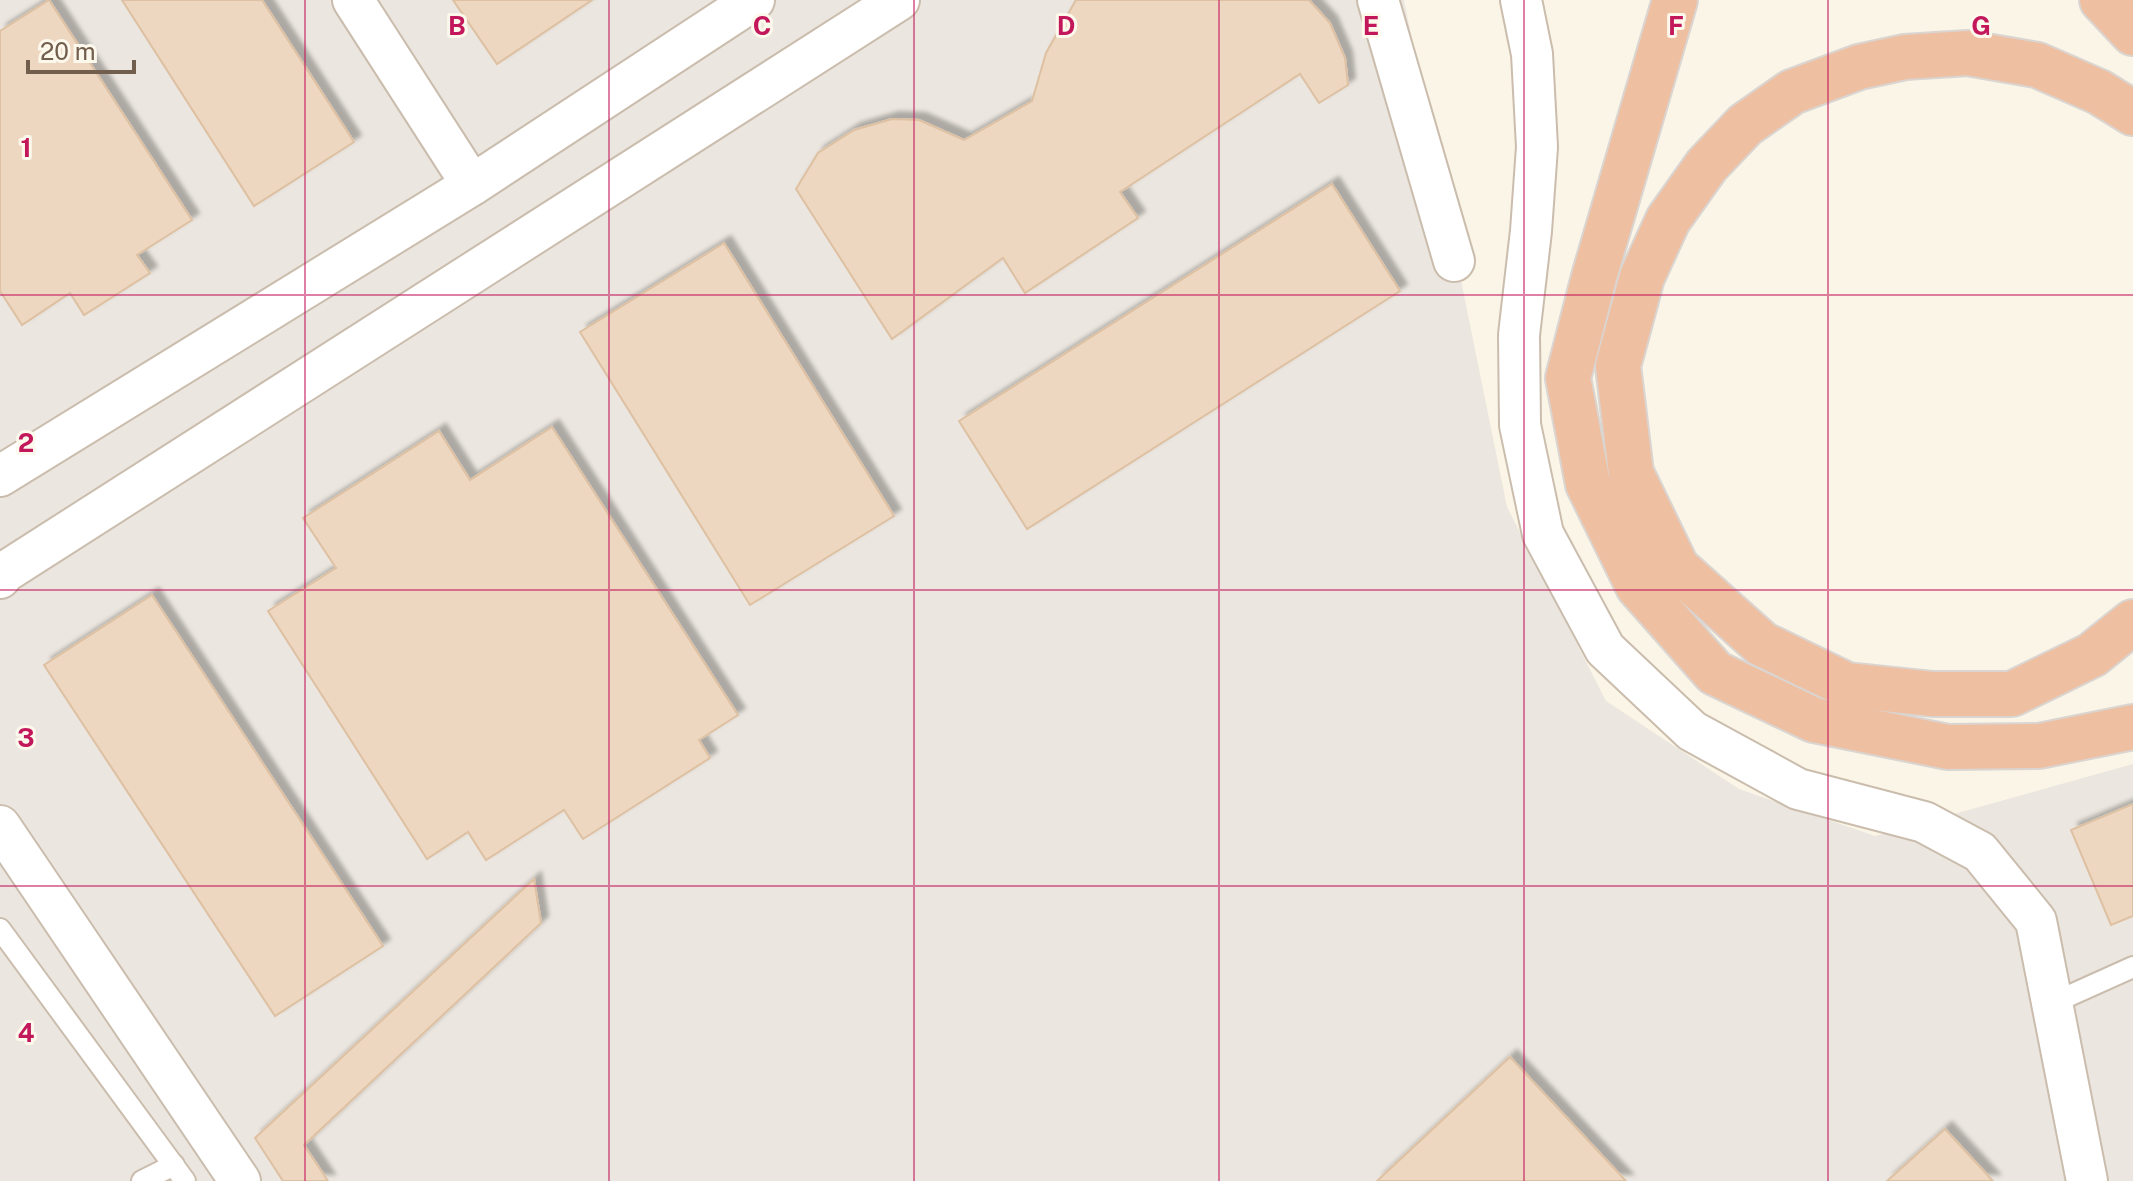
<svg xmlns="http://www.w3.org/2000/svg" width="2133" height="1181" viewBox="0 0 2133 1181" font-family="'Public Sans',sans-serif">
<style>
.industrial{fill:#ebe6df}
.building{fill:#edd7c0;stroke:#dec0a2;stroke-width:2;filter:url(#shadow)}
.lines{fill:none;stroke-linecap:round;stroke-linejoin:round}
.lane-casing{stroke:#cbbdad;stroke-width:24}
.street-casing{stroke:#cbbdad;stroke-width:44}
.highway-casing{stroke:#dad5d1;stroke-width:48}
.lane{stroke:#fff;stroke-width:20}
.street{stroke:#fff;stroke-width:40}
.highway{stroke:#efbfa2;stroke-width:44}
.grid{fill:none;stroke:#c2185b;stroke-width:2;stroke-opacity:0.55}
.grid-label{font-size:26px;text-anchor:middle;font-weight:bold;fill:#c2185b;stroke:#fdf8ec;stroke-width:6;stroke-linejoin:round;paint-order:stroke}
</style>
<defs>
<filter id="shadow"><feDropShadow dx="7" dy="-7" stdDeviation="2" flood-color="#0004"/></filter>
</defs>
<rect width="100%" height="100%" fill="#faf5e6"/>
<polygon class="industrial" points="0,0 1404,0 1507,507 1606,701 1739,789 1875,836 2133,764 2133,1181 0,1181"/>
<g class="building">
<polygon points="49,0 192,220 137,255 150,273 84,315 70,293 22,325 0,291 0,31"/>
<polygon points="122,0 262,0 354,142 254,206"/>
<polygon points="453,0 592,0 497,64"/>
<polygon points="1076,0 1309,0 1330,23 1345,58 1348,85 1319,103 1300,74 1120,192 1138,218 1025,293 1003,258 892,339 796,189 818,153 854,130 892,119 919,120 964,140 1032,101 1046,53"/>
<polygon points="1332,184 1400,291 1027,529 959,421"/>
<polygon points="724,243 894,516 750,605 580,332"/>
<polygon points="552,427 738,715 699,740 710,758 583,839 564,810 486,860 468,832 427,859 268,611 336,568 303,518 439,431 470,480"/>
<polygon points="152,595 383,946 275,1016 44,665"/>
<polygon points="2133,804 2133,916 2111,925 2071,830"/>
<polygon points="534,879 541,923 304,1145 328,1181 283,1181 255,1138"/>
<polygon points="1510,1057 1626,1181 1377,1181"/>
<polygon points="1945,1129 1993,1181 1887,1181"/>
</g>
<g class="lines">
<defs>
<g id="lane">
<polyline points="0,929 185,1181"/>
<polyline points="2053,1003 2133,967"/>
<polyline points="142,1181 174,1165"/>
</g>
<g id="street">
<polyline points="353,0 472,185"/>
<polyline points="1378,0 1454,261"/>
<polyline points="1521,0 1532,54 1537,147 1531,231 1519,335 1520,425 1543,534 1605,649 1692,731 1798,789 1924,822 1980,852 2036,921 2087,1181"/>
<polyline points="0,476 472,185 754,0"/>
<polyline points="0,578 5,572 899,0"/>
<polyline points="0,826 240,1181"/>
</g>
<g id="highway">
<polyline points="1675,0 1594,277 1568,378 1588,484 1638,586 1715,673 1814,720 1948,747 2039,746 2133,727"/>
<polyline points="2102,0 2133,33"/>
<polyline points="2133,113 2099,92 2037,65 1968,53 1905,57 1859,67 1792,92 1745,125 1707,165 1668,220 1642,277 1618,366 1631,473 1677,568 1762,644 1847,685 1933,694 2012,694 2092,655 2133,622"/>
</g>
</defs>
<use href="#lane" class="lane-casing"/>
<use href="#street" class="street-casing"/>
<use href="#highway" class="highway-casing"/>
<use href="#lane" class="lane"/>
<use href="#street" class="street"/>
<use href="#highway" class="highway"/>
</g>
<path class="grid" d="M305,0v1181M609,0v1181M914,0v1181M1219,0v1181M1524,0v1181M1828,0v1181M0,295h2133M0,590h2133M0,886h2133"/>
<g class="grid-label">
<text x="457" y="35">B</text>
<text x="762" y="35">C</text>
<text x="1066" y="35">D</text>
<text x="1371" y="35">E</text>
<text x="1676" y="35">F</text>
<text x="1981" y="35">G</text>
<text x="26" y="157">1</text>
<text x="26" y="452">2</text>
<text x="26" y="747">3</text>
<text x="26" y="1042">4</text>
</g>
<path d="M28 60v12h106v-12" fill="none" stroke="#715e4d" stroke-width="4"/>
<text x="40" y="60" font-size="24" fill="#715e4d" stroke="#fdf8ec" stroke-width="6" paint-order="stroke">20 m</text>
</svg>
